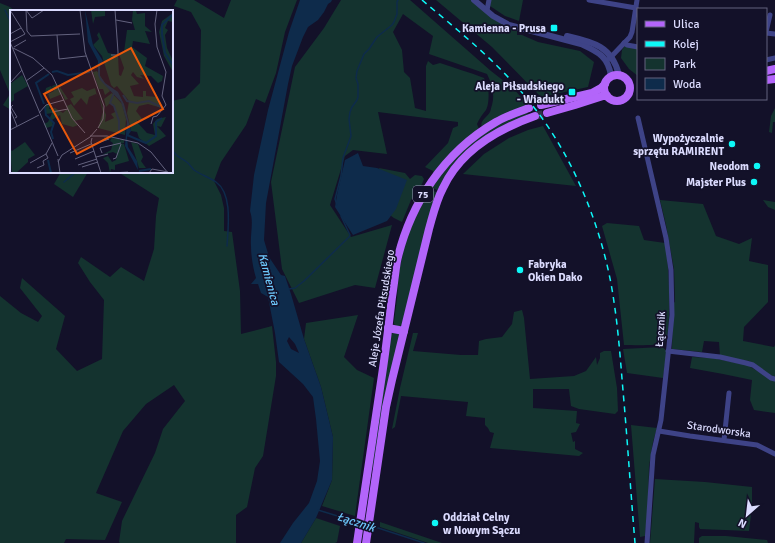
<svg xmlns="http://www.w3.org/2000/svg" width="775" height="543" viewBox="0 0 775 543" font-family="Signika,sans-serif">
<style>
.green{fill:#14332f}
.water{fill:#0e2b4b;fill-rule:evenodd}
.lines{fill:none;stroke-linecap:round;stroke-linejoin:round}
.stream{stroke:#0e2b4b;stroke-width:1.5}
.primary-tunnel{stroke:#312f49;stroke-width:8;stroke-dasharray:8 4;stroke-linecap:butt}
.minor{stroke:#3e4387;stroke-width:5}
.tertiary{stroke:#3e4387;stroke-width:6}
.primary{stroke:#b365fa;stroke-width:8}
.rail{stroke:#0df8f7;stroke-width:1.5;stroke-dasharray:6 5;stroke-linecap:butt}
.poi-dot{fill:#0df8f7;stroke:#131129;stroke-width:1.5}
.labels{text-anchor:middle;stroke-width:3.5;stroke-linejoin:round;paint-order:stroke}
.shield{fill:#131129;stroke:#9f9ebe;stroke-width:1}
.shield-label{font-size:10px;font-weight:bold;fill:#dbdbfe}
.poi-label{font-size:11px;font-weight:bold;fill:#dbdbfe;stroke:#131129;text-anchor:end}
.street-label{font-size:11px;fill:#dbdbfe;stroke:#131129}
.water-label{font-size:12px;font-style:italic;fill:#6cc7fb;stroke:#131129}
.inset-river{fill:none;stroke:#0e2b4b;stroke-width:2}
.inset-road{fill:none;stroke:#63627e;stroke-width:1}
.view{fill:#e8590c;fill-opacity:0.15;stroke:#e8590c;stroke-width:2}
.inset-edge{fill:none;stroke:#dbdbfe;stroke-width:2}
</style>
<rect width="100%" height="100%" fill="#131129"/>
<g class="green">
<polygon points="177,0 194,0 224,18 231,0 297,0 285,32 276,73 265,103 256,99 246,125 221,162 214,181 221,195 224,208 224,231 232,232 240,291 241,334 272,326 276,362 276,376 263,456 255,468 247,507 236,515 236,543 120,543 119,542 122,521 155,453 163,429 185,401 174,385 146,404 123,431 96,493 122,502 105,540 66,539 64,543 0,543 0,296 21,313 38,322 42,316 20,288 22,278 65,316 56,349 77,371 102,359 104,300 90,282 78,263 81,257 110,277 121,267 144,281 154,249 156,216 159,198 118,172 172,172 172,101 185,98 200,83 201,30 191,12 174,6"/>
<path d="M341,0h69l81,71 22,17 14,16 -3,3 -42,21c-3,-8 5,-10 8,-16 1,-2 1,-5 2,-7 3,-11 0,-21 -5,-31l-58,-20 4,-18 -30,-22 -10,18 9,18 2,22 6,6 5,30 11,3v-45l2,-5 5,4 7,-2c14,5 29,9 44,15 1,3 3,6 4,9 1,6 1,18 -2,23 -4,5 -7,9 -9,14l2,5 -46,45v-3l-8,-4 23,-24 5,-15 5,-2v-4l-80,-10 9,42 -34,-4 -8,6 -15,49 21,32 41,-12 -17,63 -20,-3 -56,18 -17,-34 -11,-87 24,-115 29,-39z"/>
<polygon points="436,0 471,0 495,20 517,30 517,35 522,35 538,42 580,51 594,62 588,87 541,97 492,47"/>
<polygon points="491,0 523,0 519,21 505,16 490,6"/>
<polygon points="0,3 10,7 15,11 11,11 11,110 3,105 10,94 0,70"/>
<polygon points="625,46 638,49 638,76 629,69 621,58 622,50"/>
<polygon points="775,108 775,122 773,122 772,133 769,132 771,116"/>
<polygon points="526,113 529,114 487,136 439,191 431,187 443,170 463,150 496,125"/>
<polygon points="543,126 576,186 463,174 484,154 509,138 528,130"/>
<polygon points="379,168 405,173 410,179 415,175 422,176 424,179 422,184 411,200 402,222 394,218 387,213 386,192"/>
<polygon points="61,172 88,172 73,197 54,184"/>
<path d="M429,189l9,4 -36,132c-3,2 -5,2 -8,-1v-3l3,-22 2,-28 9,-39z"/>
<polygon points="660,200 703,204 716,236 739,244 752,238 749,261 768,265 768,302 744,327 743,341 774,347 775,345 775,377 766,373 758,366 749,361 720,356 719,342 704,341 702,352 672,349 673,303 675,302 674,269 666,225"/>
<polygon points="763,200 775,202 775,210 768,207"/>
<path d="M607,223l32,3 5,14 21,3c1,5 2,10 2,15 2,11 5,80 -3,85 -6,3 -32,2 -40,2l-7,-66 -15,-53z"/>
<polygon points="522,310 524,318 530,379 574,376 586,371 596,357 597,365 600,358 600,353 604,351 611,351 617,388 618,411 615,414 579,409 571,406 569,389 533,389 533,408 577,411 576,423 580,424 576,432 571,433 573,442 575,441 575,449 583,453 579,456 490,448 494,433 490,432 488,428 485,425 485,418 466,416 468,402 401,396 395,427 392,429 400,388 413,333 418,333 413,351 461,355 478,355 479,341 486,339 502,337 512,324 514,312"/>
<polygon points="358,315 344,357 357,370 374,378 355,516 322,506 332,480 333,437 321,387 304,339 306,323"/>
<polygon points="393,333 398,333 400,335 373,469 372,467 391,334"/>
<polygon points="662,347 667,351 663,378 627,373 623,349"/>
<polygon points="692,357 712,358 747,365 775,381 775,413 754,410 750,400 752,380 723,374 690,368"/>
<polygon points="631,425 657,428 653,442 649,466 648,506 645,536 640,537"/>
<polygon points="655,479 705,482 752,487 752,507 749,531 700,529 699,527 699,523 695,522 694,543 650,543"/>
<polygon points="316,518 340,526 337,542 335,543 301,543"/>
<polygon points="380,522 442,543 428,543 380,527"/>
<polygon points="702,536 726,536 767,540 768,543 699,543 699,538"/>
</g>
<g class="water">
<path d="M300,0h32l-1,2 -3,2 -4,8 -6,8 -10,7 -5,10 -11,29 -4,18 -22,119 -2,37 5,17 12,18 4,1 6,18 13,45 17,48 12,50 -1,43 -16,38 -15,25h-21l13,-20 16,-20 8,-22 3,-20 -4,-42 -3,-22 -10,-13 -24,-22 -4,-29 -7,-36 -7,-4 -3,-9h-7l5,-6c-3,-10 -5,-22 -5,-32 -1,-12 3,-24 -1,-35l4,-36 14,-65 21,-78zM289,337l6,7 4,9 -8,-4 -4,-8z"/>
<polygon points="358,153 363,166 377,168 407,180 396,209 387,221 353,235 335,207 337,195 345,160"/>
</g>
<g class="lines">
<g class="stream">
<polyline points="5,10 11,23"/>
<path d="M172,149c3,8 10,9 16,14 2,2 4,5 6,7 7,5 15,7 22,12 17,12 12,46 11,64"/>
<polyline points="64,182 76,172"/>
<polyline points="337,205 335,199 341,176 343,158 351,136 349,119 350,112 352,107 357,100 358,97 358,84 356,78 357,71 364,54 369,49 377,37 392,25 394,22 397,14 397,2 398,0"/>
<polyline points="289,289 295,288 304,281 349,237 350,235 341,216"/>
<polyline points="318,510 357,522"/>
<polyline points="372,526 424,543"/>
</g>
<polyline class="primary-tunnel" points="535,116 547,113"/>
<g class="minor">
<polyline points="589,0 636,8"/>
<polyline points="487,10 489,0"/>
<polyline points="766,32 770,15"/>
<polyline points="766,33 775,34"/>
<polyline points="624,43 627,45 638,47"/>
<polyline points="609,59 630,37 632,32 637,0"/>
<polyline points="766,60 775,58"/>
<polyline points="638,118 666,238 671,270 672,315 669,346 661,420 653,455 647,543"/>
<polyline points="668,351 720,357 746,363 753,365 771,378 775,379"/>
<polyline points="659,431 690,436 757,445 775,454"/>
<polyline points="724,440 729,393"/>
</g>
<g class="tertiary">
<path d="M474,0l19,16 16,9 72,19c17,8 27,12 30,32"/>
<path d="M567,36c26,6 45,10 52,39"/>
</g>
<g class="primary">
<polyline points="766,71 775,69"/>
<circle cx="617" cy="88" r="13"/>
<polyline points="766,80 775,79"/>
<polyline points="541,105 592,93 601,88 605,84"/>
<polyline points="547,113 575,105 603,96 607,96"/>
<polyline points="388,328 404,331"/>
<path d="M357,543c8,-56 17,-112 25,-168 4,-26 7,-52 10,-78 2,-12 3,-24 5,-36 13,-57 47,-109 99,-139 10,-6 22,-10 33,-14"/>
<path d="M366,543l20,-136 6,-27 37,-151c4,-14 7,-28 14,-41 17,-37 55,-59 92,-72"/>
</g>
<path class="rail" d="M422,0c40,34 82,67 114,110 41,53 69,127 78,192 5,33 7,67 10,100 4,47 7,94 11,141"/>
</g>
<g class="poi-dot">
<rect x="550" y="24" width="8" height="8" rx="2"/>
<rect x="568" y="88" width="8" height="8" rx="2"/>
<circle cx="732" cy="144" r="4"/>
<circle cx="757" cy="166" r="4"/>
<circle cx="754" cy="182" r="4"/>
<circle cx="520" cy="270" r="4"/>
<circle cx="435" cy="523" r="4"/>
</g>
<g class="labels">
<rect class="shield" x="413" y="186" width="20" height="16" rx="3"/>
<g class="shield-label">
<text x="423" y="198">75</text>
</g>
<g class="poi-label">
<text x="546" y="32">Kamienna - Prusa</text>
<text x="564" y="90">Aleja Piłsudskiego<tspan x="564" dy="13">- Wiadukt</tspan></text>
<text x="724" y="142">Wypożyczalnie<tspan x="724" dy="13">sprzętu RAMIRENT</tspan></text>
<text x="749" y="170">Neodom</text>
<text x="746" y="186">Majster Plus</text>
<text x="528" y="268" text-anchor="start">Fabryka<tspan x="528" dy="13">Okien Dako</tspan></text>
<text x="443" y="521" text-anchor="start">Oddział Celny<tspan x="443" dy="13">w Nowym Sączu</tspan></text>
</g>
<g class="street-label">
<text transform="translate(381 308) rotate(-81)" y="4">Aleje Józefa Piłsudskiego</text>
<text transform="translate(660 329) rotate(-86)" y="4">Łącznik</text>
<text transform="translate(719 429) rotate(8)" y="4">Starodworska</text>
</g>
<g class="water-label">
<text transform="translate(269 279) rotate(75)" y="4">Kamienica</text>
<text transform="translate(356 522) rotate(18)" y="4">Łącznik</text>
</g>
</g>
<g transform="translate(10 10)">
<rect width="163" height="163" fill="#131129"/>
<path d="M81,0h14v6l-10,1 -2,7zM123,0h7l-4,1 1,3 8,-1v13l7,6 -7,-1 5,13 -17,-3 -1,6 15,11 -2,8 18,10 -1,5 -4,2 -7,-7 -11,-1 4,4 -7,-2 -4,-5 -2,3 8,9 -9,2 4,10 9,1v-6h3v5l11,1 6,10 -1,1 -14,-4 -9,2 -3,5 7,9h-6v2l10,11 8,2 -2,-11 4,-5 9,-2 -5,10 -4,-1 9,10 -17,10 -10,-8 -2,-6 -6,-1 -4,-18 2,-12 -12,-15 -3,2 -3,-3 -9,-29 -9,-11 6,-6 -2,-4 2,-3 9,21 10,2 1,20 2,1 3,-8 -5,-14 5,-2 3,-22h8l-3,-10zM163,3v9l-5,-1 -3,7 3,2 -3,5 2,13 6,13v11l-9,-16 -5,-24 3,-11zM87,61l13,20 -5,4 -2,-6h-4l-6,-17zM12,65l6,11 -14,8v6l-4,3v-19zM47,74l3,5v-2l8,12 -3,1 -4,-9 1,3 -12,5 -2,-5 6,-3v-1l-9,3 1,-5 5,-2 2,4 -1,-4zM84,74l3,12 -1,-2 -7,3 -2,8 -6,-7 -7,8 -4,-7 4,-2 -3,-5 11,-4 5,3 8,-3zM102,83l10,11 4,15 -1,16 -27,-7 5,-16 -4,-15 7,18 -1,7 9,-4 -3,-4 4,-2 -1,-7 -4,-2 -4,4 -2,-8zM61,94l12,15 -9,2 4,4 -5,2 -11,-3 -2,-9 -8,5 1,6 -7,2 -2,-4 4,-2 4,-9 -6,1 -1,-9h5l-1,4 6,-1 8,5 4,-4v-3zM94,127l15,2 2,3 -1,-3 4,1v3h-4l4,1 5,17 -14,4v5l-4,-1 -1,4 -2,-10 -5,-5 5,-2 4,6 4,-2 1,-6 -4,-2 -11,3 9,-5 2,-7 -3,-2 2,-3 -7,3zM15,132l10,13 -7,4v3l-12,11h-4l-2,-24 2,2zM121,132l7,2 5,13 -2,4 5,7h-7z" fill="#14332f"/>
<path d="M75,0l8,35 10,16 -3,4v11l5,7 13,9 6,12 7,27 -4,6 1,10 9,14 1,9 -13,-24 2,-24 -6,-20 -21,-22 -2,-5v-14l-10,-19z" fill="#0e2b4b"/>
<path class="inset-river" d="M163,4l-11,11v9l3,19 8,12M42,62l5,-1 11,4 22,-3M104,83l-4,10 4,3 5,15v13M113,85l4,6 10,2 12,-2 12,6M34,94l-8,-21 13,-9M35,97l1,8 8,8 -3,9 2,7M117,125l19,8 10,-7v-14l6,-4M38,150l3,13M129,161l12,-2"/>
<path class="inset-road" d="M0,0l15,24 -15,8M16,0l1,21 4,5 49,-2M16,0l6,8 12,-8M70,0l5,42 19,54 -1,13 -5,9M106,10l16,3M0,24l11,-6M47,25l2,24 27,-3M0,32l48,114M4,37l12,-7M3,38l20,10 19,17 20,43 13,15M101,45h7v-3l-3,-42M16,71l18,-13M0,73l12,-13M3,95l-2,2 6,10 -2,1M0,99l7,17M42,102l16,-3M29,103l7,-8 18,-5M141,114l2,-7 4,-1 9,-11 -4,-9 4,-24 -9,-25 -2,-23 2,-14M0,120l29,-15M80,126h17l31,7 13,9 17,21M82,128l-1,4 10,31M82,135l17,-6M60,143l21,-9M92,143l-2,-5 21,-5M86,147l12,-3M48,149l2,14M65,149l19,-8M103,149l3,-1 5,-14M48,152l4,-7 28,-18 7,-8M20,153l16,-9M68,155l19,-6M72,157l16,-5M27,158l7,-3 -1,-4 5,-3 -2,-4 6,-11M101,163l17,-1M139,163l3,-4 16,3"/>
<path class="view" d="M121,38l32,61 -86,45 -33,-60z"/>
<rect width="163" height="163" class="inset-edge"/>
</g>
<rect x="637" y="8" width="130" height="92" fill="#131129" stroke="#63627e"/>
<rect x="645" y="21" width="20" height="6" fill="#b365fa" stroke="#63627e"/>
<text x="673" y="28" font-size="12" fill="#dbdbfe">Ulica</text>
<rect x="645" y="41" width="20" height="6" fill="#0df8f7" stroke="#63627e"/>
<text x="673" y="48" font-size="12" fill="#dbdbfe">Kolej</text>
<rect x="645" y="58" width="20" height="12" fill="#14332f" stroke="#63627e"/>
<text x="673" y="68" font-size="12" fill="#dbdbfe">Park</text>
<rect x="645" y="78" width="20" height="12" fill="#0e2b4b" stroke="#63627e"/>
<text x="673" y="88" font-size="12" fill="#dbdbfe">Woda</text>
<g transform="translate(747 515) rotate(208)" stroke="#131129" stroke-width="3" paint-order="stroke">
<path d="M0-3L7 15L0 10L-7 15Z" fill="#dbdbfe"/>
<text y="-6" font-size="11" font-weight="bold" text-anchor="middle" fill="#dbdbfe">N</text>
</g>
</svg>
